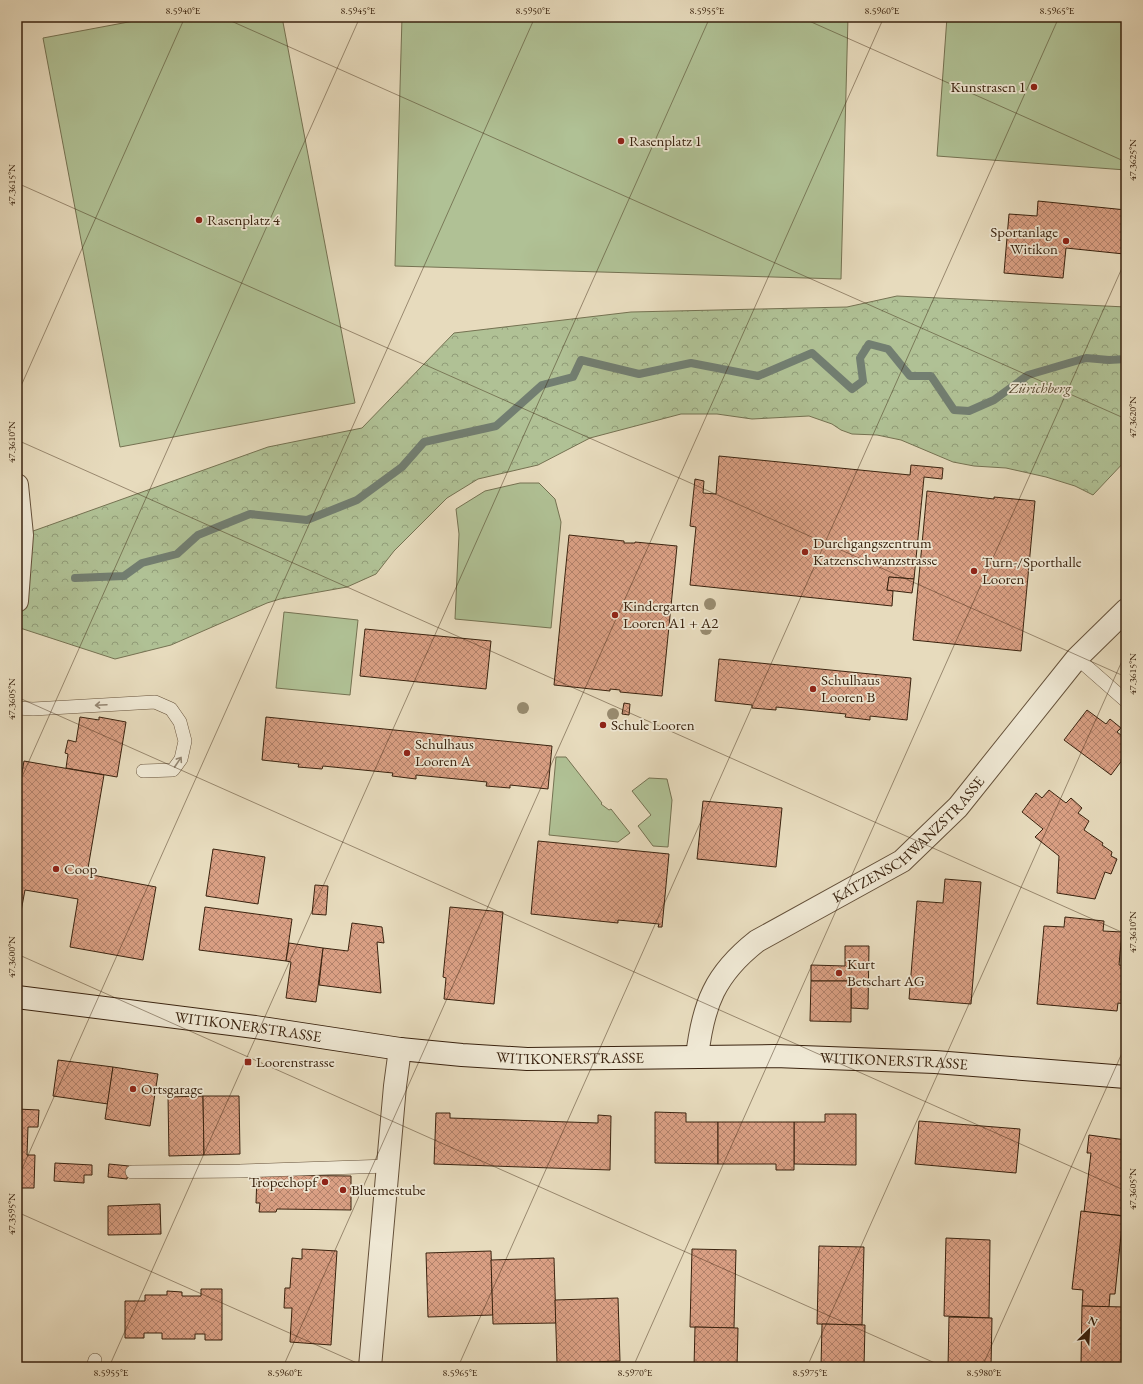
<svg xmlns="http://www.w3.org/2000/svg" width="1143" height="1384" viewBox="0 0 1143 1384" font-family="'EB Garamond',serif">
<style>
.green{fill:#b0c195;stroke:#757252}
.forest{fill:url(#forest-crowns);stroke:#757252}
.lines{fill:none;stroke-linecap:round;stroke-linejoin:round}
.stream{stroke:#727e71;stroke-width:8}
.building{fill:url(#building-cross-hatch);stroke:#3a230f}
.service-casing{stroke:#65513a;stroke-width:14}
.minor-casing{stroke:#65513a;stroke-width:24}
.tertiary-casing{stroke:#65513a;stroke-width:24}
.secondary-casing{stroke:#3a230f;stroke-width:24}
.service{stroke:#efe8d4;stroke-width:13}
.minor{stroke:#efe8d4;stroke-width:22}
.tertiary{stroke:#efe8d4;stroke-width:22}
.secondary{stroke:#efe8d4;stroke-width:22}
.tree{fill:#988b6f}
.oneway{stroke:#948672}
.ticks{fill:none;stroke:#3a230f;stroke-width:1;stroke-opacity:0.45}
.poi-dot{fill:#8f2418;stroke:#efe8d4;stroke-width:1.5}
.labels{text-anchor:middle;stroke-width:3.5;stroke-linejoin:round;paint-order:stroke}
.poi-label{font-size:15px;fill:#3a230f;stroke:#efe8d4;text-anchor:start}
.park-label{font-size:15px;font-style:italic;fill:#584a30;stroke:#efe8d4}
.street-label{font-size:15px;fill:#3a230f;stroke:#efe8d4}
.neatline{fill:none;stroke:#3a230f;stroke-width:1.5}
.ticks-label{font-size:10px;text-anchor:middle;fill:#3a230f}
</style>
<defs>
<pattern id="forest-crowns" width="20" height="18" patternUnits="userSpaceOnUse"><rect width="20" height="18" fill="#b0c195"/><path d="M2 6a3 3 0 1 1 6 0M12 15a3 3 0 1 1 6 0" fill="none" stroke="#909c78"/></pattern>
<pattern id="building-cross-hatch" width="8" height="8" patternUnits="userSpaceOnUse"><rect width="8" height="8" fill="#d99f83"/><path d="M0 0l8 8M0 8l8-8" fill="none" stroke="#b1816a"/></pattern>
</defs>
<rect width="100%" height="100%" fill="#e7dbbd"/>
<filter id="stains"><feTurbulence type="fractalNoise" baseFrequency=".005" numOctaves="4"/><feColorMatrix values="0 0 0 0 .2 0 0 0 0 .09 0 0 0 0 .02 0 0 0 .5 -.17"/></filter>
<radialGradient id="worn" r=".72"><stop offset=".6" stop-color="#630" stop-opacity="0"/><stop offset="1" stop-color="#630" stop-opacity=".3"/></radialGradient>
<g class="green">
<polygon points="155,17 282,17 355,403 120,447 43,38"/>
<polygon points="402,17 848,17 841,279 395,266"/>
<polygon points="947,17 1126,17 1126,170 937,156"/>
<polygon points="520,483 539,483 555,499 561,522 551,628 455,619 459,534 456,509 485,491"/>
<polygon points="284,612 358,620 350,695 276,688"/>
<polygon points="556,757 566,757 602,803 601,804 609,810 611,809 630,833 618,842 549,835"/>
<polygon points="649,778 667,779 672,800 668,847 653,846 638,826 651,815 632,791"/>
</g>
<polygon class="forest" points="897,296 1126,307 1126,460 1093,495 1075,486 1046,477 1006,468 974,466 953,462 901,440 877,435 852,434 841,430 832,424 809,416 752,419 717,414 681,414 590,438 538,465 478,479 447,498 394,551 376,574 347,587 280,599 267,603 171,645 115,659 17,627 17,485 22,535 268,447 362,428 454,333 631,312 847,307"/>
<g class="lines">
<polyline class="stream" points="75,578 124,576 142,563 177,554 198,535 250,514 307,520 357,500 402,467 424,442 496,426 542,385 573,377 581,360 639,374 691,363 758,376 812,353 852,389 863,381 860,358 869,344 888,349 910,376 931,376 954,410 969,411 994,400 1028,375 1086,358 1109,360 1126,359"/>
</g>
<g class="building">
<polygon points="1038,201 1126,210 1124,254 1066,248 1063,278 1004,273 1009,214 1037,216"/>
<polygon points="719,456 910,475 911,465 943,468 942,479 924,477 914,579 889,577 887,590 893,591 892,606 690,585 696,527 690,526 695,479 704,481 703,493 716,494"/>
<polygon points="927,491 994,499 994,497 1035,501 1021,651 913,640"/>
<polygon points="569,535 624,541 624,543 635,543 635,542 677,546 662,696 620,692 620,690 610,689 610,691 554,685"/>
<polygon points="889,577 914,579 912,593 887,590"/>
<polygon points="365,629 491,641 486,689 360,676"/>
<polygon points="719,659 911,678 907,720 870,716 870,720 845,717 846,714 776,707 776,710 752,708 752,705 715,701"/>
<polygon points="624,703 630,704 629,715 622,714"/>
<polygon points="1087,710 1106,724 1110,719 1121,728 1117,732 1126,739 1126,755 1111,775 1064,740"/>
<polygon points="80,717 99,720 99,717 126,722 117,777 66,768 68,754 65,753 68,740 76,742"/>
<polygon points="266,717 552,746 548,789 510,785 510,788 486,786 487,782 416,775 416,779 392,776 393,773 323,766 322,769 298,767 299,764 262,760"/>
<polygon points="24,761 104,775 87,874 156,887 143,960 70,947 78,899 25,890 19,922 17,922 17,789 19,789"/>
<polygon points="1049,790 1066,803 1071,798 1082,808 1078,813 1089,821 1084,830 1103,843 1102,845 1112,852 1111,856 1117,859 1111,874 1105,872 1095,899 1057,893 1059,856 1035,837 1043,829 1022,812 1036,793 1042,798"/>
<polygon points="703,801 782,808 776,867 697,859"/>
<polygon points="538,841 669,854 662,927 658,927 659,924 618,920 618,923 531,914"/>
<polygon points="213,849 265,857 258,904 206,896"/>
<polygon points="945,879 981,882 971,1004 909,999 917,901 943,903"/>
<polygon points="315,885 328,886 326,915 312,914"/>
<polygon points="205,907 292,919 286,961 199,950"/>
<polygon points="450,907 503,912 494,1004 444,999 446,978 443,977"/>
<polygon points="1065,917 1104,921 1103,931 1122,932 1119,965 1126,966 1126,1004 1118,1003 1117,1011 1037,1004 1044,926 1064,927"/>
<polygon points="352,923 382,927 384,943 377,942 381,993 319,985 323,948 348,951"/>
<polygon points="289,943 323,948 316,1002 286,998 291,962 286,961"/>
<polygon points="845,946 869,946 868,1009 851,1008 851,981 811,981 811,965 845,966"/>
<polygon points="811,981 851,981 851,1022 810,1021"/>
<polygon points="58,1060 113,1067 108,1104 53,1096"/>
<polygon points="113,1067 158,1074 150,1126 105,1119"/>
<polygon points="203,1096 204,1155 169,1156 168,1097"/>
<polygon points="203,1096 239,1096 240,1154 204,1155"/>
<polygon points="17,1109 39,1110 38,1127 28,1127 27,1155 35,1155 34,1188 17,1188"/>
<polygon points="655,1112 686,1113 686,1122 718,1122 718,1164 655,1163"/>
<polygon points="436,1113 450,1113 450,1118 598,1123 598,1115 611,1116 610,1170 434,1164"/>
<polygon points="825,1114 856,1114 856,1165 794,1164 794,1122 825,1122"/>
<polygon points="919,1121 1020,1129 1016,1173 915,1164"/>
<polygon points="718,1122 794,1122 794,1170 776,1170 776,1164 718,1164"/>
<polygon points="1089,1135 1126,1140 1126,1216 1084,1212 1091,1153 1087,1153"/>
<polygon points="55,1163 92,1165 92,1175 84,1175 84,1183 54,1181"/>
<polygon points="109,1164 129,1166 127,1179 108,1177"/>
<polygon points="257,1175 351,1176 351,1210 277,1209 276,1212 259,1212 260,1203 256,1203"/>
<polygon points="160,1204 161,1234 108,1235 108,1206"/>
<polygon points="1081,1211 1123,1216 1115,1294 1110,1294 1109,1307 1082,1306 1083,1290 1072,1289"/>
<polygon points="946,1238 990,1240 989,1318 944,1316"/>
<polygon points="819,1246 864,1247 862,1325 817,1324"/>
<polygon points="302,1249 337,1251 331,1345 290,1342 292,1308 284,1308 285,1288 290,1288 292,1258 302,1259"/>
<polygon points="692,1249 736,1250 734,1328 690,1327"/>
<polygon points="491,1251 493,1315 428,1317 426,1253"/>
<polygon points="554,1258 556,1323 493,1324 491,1260"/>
<polygon points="201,1289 222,1289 222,1340 205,1340 205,1334 195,1334 195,1339 162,1339 162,1333 144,1333 144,1338 125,1338 125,1301 145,1301 145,1295 167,1295 167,1291 182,1292 182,1296 201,1296"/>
<polygon points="618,1298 620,1361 557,1363 555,1300"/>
<polygon points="1082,1306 1124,1307 1123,1367 1076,1367 1076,1364 1081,1364"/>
<polygon points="949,1317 992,1318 991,1367 948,1367"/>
<polygon points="822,1324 865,1325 864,1367 821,1367"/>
<polygon points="695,1327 738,1328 737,1367 694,1367"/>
</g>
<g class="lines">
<defs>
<g id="service">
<polyline points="1077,658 1126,701"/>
<polyline points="17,708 33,709 155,702 171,709 180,722 185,741 181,759 173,770 143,771"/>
<polyline points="132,1172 240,1171 388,1166"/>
<polyline points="93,1367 95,1360"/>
</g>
<g id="minor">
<polyline points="17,485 22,535 17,601"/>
<polyline points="370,1367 395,1086 400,1049"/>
</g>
<g id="tertiary">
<path id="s1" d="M697,1057c6,-53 18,-83 60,-116l145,-80 56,-54 119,-149 49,-48"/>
</g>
<g id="secondary">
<path id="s2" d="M17,997l238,30 145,22 62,6 65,4 248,-3 160,6 191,15"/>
</g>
</defs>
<use href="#service" class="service-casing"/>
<use href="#minor" class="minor-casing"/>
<use href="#tertiary" class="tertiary-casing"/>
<use href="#secondary" class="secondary-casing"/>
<use href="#service" class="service"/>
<use href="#minor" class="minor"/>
<use href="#tertiary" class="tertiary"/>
<use href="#secondary" class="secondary"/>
</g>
<g class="tree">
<circle cx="710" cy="604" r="6"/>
<circle cx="706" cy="629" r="6"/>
<circle cx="523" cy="708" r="6"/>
<circle cx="613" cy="714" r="6"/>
</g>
<defs><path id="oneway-shaft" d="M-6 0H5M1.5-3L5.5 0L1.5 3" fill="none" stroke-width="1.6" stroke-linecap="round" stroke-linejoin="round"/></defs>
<g class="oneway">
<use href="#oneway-shaft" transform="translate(101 705) rotate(177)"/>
<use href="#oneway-shaft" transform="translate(178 762) rotate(-56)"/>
</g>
<path class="ticks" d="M222,17l904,402M800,17l326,145M17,183l1109,494M17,395l168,-378M17,440l1109,494M17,697l1109,494M17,788l343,-771M17,954l927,413M17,1180l518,-1163M17,1212l349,155M109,1367l601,-1350M283,1367l601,-1350M458,1367l601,-1350M633,1367l493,-1108M807,1367l319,-715M982,1367l144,-323"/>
<g class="poi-dot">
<circle cx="1034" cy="87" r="4"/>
<circle cx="621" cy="141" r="4"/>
<circle cx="199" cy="220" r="4"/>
<circle cx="1066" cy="241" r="4"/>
<circle cx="805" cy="552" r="4"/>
<circle cx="974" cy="571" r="4"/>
<circle cx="615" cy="615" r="4"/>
<circle cx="813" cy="689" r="4"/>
<circle cx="603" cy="725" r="4"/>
<circle cx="407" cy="753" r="4"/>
<circle cx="56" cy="869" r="4"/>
<circle cx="839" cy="973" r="4"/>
<rect x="244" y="1058" width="8" height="8" rx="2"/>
<circle cx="133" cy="1089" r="4"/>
<circle cx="325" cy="1182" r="4"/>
<circle cx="343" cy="1190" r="4"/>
</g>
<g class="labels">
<g class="poi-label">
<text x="1026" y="92" text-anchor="end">Kunstrasen 1</text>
<text x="629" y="146">Rasenplatz 1</text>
<text x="207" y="225">Rasenplatz 4</text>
<text x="1058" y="237" text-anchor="end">Sportanlage<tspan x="1058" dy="17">Witikon</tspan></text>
<text x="813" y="548">Durchgangszentrum<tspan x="813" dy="17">Katzenschwanzstrasse</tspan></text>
<text x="982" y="567">Turn-/Sporthalle<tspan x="982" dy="17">Looren</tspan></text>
<text x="623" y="611">Kindergarten<tspan x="623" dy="17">Looren A1 + A2</tspan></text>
<text x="821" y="685">Schulhaus<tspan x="821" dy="17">Looren B</tspan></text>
<text x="611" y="730">Schule Looren</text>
<text x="415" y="749">Schulhaus<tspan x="415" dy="17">Looren A</tspan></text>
<text x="64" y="874">Coop</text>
<text x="847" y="969">Kurt<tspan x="847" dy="17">Betschart AG</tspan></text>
<text x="256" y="1067">Loorenstrasse</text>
<text x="141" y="1094">Ortsgarage</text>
<text x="317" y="1187" text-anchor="end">Tropechopf</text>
<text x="351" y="1195">Bluemestube</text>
</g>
<g class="park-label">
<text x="1040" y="393">Zürichberg</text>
</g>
<g class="street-label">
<text dy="5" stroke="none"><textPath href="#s1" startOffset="319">KATZENSCHWANZSTRASSE</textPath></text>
<text dy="5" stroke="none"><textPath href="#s2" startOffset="233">WITIKONERSTRASSE</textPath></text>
<text dy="5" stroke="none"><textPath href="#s2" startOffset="557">WITIKONERSTRASSE</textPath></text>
<text dy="5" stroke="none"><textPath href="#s2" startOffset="881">WITIKONERSTRASSE</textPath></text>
</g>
</g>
<rect width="1143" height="1384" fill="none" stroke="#e7dbbd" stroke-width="44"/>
<g transform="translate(1089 1330) rotate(24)" stroke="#efe8d4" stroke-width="3" paint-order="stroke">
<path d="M0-3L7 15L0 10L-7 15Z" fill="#3a230f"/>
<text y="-6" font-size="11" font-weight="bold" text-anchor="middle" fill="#3a230f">N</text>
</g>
<rect x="22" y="22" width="1099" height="1340" class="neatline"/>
<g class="ticks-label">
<text x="183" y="14">8.5940°E</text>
<text x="358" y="14">8.5945°E</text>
<text x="533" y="14">8.5950°E</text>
<text x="707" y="14">8.5955°E</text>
<text x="882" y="14">8.5960°E</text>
<text x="1057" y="14">8.5965°E</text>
<text transform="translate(1132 160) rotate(-90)" y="4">47.3625°N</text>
<text transform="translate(11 185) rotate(-90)" y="4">47.3615°N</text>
<text transform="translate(1132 417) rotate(-90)" y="4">47.3620°N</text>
<text transform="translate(11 442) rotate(-90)" y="4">47.3610°N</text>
<text transform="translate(1132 674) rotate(-90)" y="4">47.3615°N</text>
<text transform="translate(11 699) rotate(-90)" y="4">47.3605°N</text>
<text transform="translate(1132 932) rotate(-90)" y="4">47.3610°N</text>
<text transform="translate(11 957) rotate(-90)" y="4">47.3600°N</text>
<text transform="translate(1132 1189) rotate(-90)" y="4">47.3605°N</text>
<text transform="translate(11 1214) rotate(-90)" y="4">47.3595°N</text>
<text x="111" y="1376">8.5955°E</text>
<text x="285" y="1376">8.5960°E</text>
<text x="460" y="1376">8.5965°E</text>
<text x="635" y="1376">8.5970°E</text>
<text x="810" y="1376">8.5975°E</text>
<text x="984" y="1376">8.5980°E</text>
</g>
<rect width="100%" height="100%" filter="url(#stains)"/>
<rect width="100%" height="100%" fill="url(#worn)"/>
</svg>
